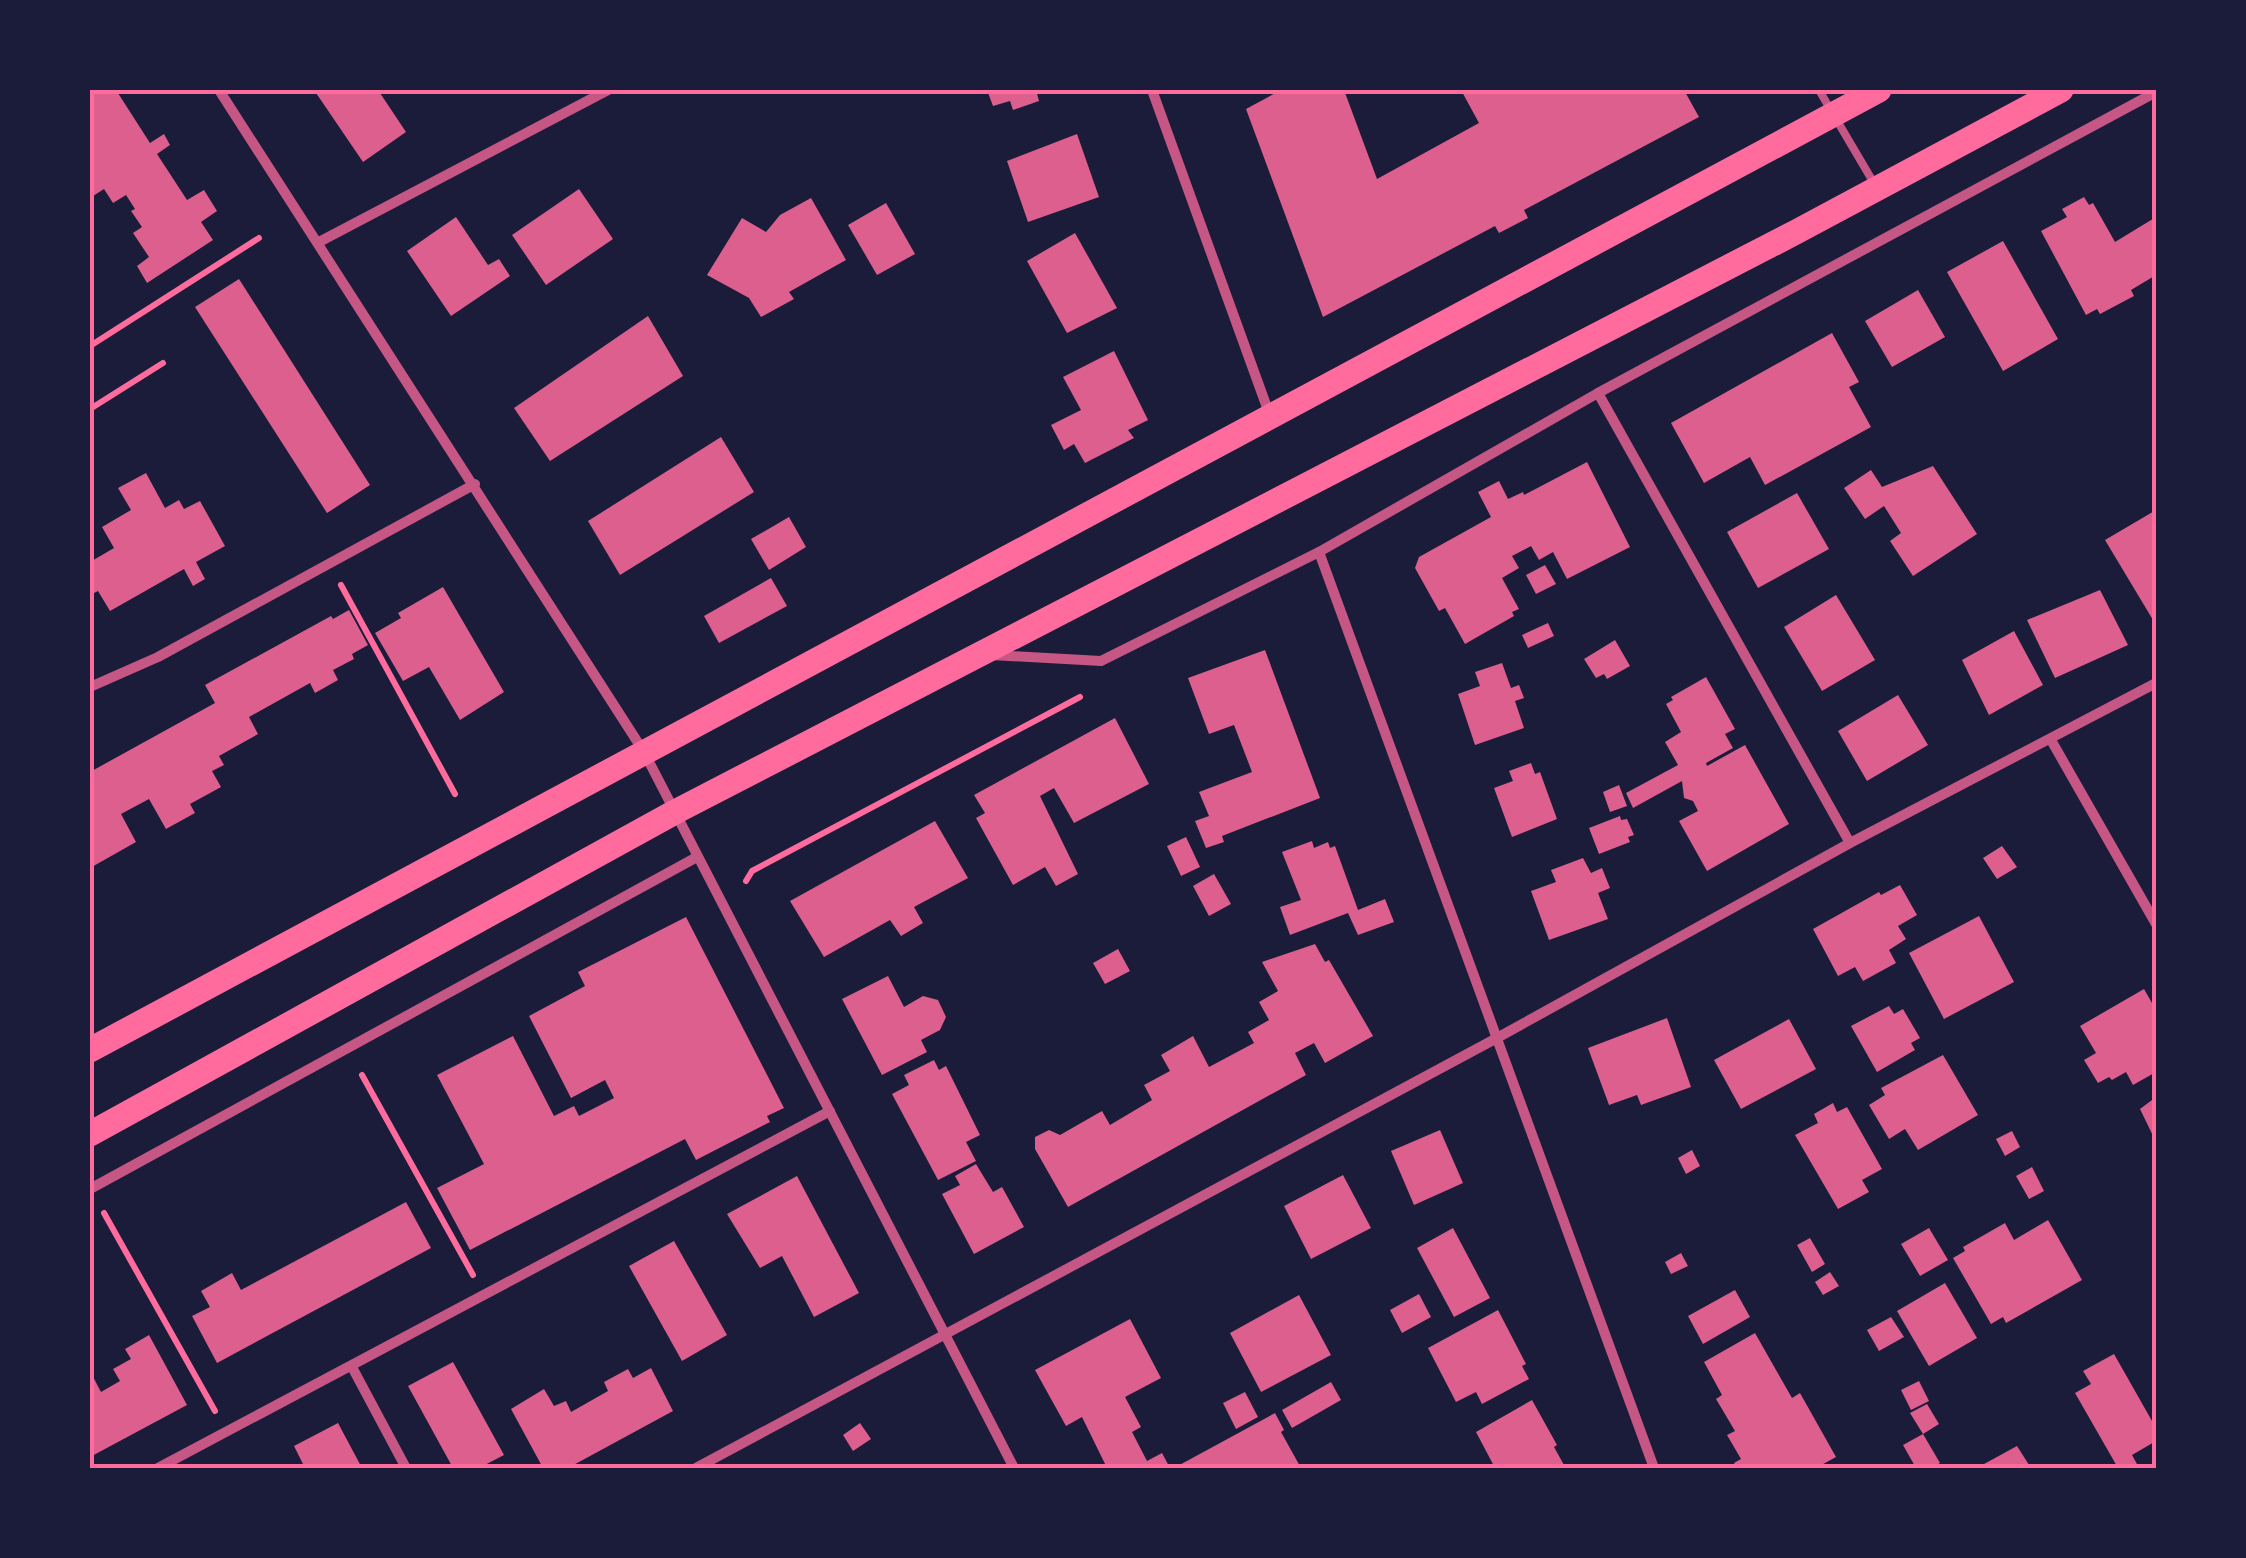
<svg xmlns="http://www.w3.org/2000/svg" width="2246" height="1558" viewBox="0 0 2246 1558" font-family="Poppins,sans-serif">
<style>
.building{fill:#dd5f8e}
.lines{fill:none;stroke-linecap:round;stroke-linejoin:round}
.path{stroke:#ff6b9d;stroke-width:6}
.service{stroke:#c65784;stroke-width:8}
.minor{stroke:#c65784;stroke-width:10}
.primary{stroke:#ff6b9d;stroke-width:25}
.neatline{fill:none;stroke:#ff6b9d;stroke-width:4}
</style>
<rect width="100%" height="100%" fill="#1b1b3a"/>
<g class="building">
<polygon points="90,90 116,90 150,143 164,134 170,145 157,154 187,200 204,190 217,211 201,222 213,240 147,283 137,266 149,257 133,233 142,227 131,211 135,209 126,195 113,203 104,189 90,198 90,157 94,154 90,147"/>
<polygon points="314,90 378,90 406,132 363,162"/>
<polygon points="987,90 1036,90 1039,101 1013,110 1010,101 993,106"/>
<polygon points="1281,90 1344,90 1377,179 1479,123 1461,90 1684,90 1699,117 1524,210 1528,218 1499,233 1495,226 1323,317 1246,109"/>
<polygon points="1077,134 1099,197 1028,222 1007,161"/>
<polygon points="579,189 613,239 546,285 512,235"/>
<polygon points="2084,197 2089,205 2093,203 2115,242 2156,217 2156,275 2131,290 2134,296 2100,314 2097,309 2086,315 2041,231 2067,217 2062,209"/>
<polygon points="811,198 846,260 789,292 794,299 761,317 749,298 707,275 742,218 766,232 780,215"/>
<polygon points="886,203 915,254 877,275 848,225"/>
<polygon points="456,217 488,265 499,259 510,276 451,316 407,251"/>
<polygon points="1075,233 1117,308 1067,333 1027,261"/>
<polygon points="2003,241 2058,339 2003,371 1947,272"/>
<polygon points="239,279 370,485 327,513 195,307"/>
<polygon points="1918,290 1945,337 1892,367 1865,321"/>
<polygon points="648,316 683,376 550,461 514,408"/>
<polygon points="1832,333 1859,382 1849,387 1871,427 1765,485 1750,457 1704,483 1671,423"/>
<polygon points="1114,351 1148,420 1128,430 1134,438 1085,463 1074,444 1064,450 1051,425 1081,410 1063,377"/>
<polygon points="721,437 754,492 620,575 588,521"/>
<polygon points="1587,462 1630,547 1567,579 1553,552 1539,560 1531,546 1512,556 1519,568 1502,578 1519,609 1512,612 1514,616 1465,644 1445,608 1439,611 1415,568 1419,557 1491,517 1478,492 1499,481 1508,499 1523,492 1524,495"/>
<polygon points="1933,466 1977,534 1913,576 1890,541 1901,533 1884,506 1865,519 1844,488 1871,470 1882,487"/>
<polygon points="146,473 165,508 179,500 184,509 200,501 225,546 196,562 205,579 193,586 184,569 110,611 98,591 90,595 90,562 114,548 102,527 131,510 118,488"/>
<polygon points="1797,493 1829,549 1758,588 1727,532"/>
<polygon points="2156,510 2156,625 2105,540"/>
<polygon points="789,517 806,547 769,570 751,539"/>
<polygon points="1545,565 1556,584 1536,594 1526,575"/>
<polygon points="771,578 787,606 719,643 704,616"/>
<polygon points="443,587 504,692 460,720 429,667 403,681 375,633 401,618 398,613"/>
<polygon points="2100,590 2128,645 2055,678 2027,620"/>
<polygon points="1836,595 1875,660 1822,691 1784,627"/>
<polygon points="349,610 368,645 352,654 354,659 333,670 338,680 315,693 310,683 249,717 258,734 219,756 224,765 212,771 221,787 190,804 195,813 166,829 149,799 121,814 136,842 90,868 90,772 215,703 205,685 331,616 333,619"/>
<polygon points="1548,623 1554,636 1528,648 1522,635"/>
<polygon points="2014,631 2043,685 1989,715 1962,660"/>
<polygon points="1615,640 1630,666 1607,679 1604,674 1596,678 1584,659"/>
<polygon points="1265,650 1320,798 1222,836 1224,842 1206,848 1195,821 1209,816 1199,792 1252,772 1234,725 1209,734 1188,678"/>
<polygon points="1502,663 1511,688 1519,685 1524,698 1515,701 1524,728 1475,745 1458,694 1480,686 1475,672"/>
<polygon points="1706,677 1735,729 1725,734 1733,748 1706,763 1707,766 1745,745 1789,824 1707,871 1679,821 1698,811 1693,801 1684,798 1682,781 1633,808 1626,793 1678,765 1665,742 1681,732 1666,704 1673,700 1671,697"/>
<polygon points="1898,695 1928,745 1867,781 1838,731"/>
<polygon points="1115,718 1149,784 1074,823 1054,788 1040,796 1078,874 1056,886 1045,867 1013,885 976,818 985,813 974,795"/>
<polygon points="1531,763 1535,774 1540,772 1557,819 1512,837 1494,788 1513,781 1509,771"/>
<polygon points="1619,785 1627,806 1610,812 1603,792"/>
<polygon points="1620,816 1621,820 1627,819 1634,835 1628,837 1630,842 1599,854 1589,828"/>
<polygon points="935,821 968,878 914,907 923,923 901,936 890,920 824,957 790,901"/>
<polygon points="1186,837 1200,867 1181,876 1167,846"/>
<polygon points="1312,841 1314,848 1328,842 1330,848 1335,846 1358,910 1385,899 1394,922 1358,935 1348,913 1290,935 1280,907 1301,900 1282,852"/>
<polygon points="2002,846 2017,867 1997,879 1983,858"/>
<polygon points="1583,858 1591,873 1602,868 1610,888 1598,893 1608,919 1549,940 1531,891 1556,882 1551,870"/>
<polygon points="1214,874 1231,904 1209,916 1193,886"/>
<polygon points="1900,885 1917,915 1898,926 1906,939 1889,950 1896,963 1863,981 1855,967 1838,976 1813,929 1879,892 1881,895"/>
<polygon points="1979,916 2014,982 1944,1019 1909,953"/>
<polygon points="686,917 784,1108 767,1116 770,1122 696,1160 685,1139 470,1250 437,1188 484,1164 437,1075 513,1036 554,1116 574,1106 579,1116 614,1098 605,1080 571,1098 529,1016 585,986 578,972"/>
<polygon points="1315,944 1325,962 1329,960 1373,1036 1325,1063 1314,1043 1295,1053 1306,1075 1068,1207 1035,1149 1035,1137 1049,1130 1060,1135 1102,1111 1110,1125 1152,1100 1144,1085 1170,1071 1161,1055 1193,1036 1209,1067 1254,1043 1248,1032 1269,1020 1259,1002 1278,991 1262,962"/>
<polygon points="1118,949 1130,971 1105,984 1093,963"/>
<polygon points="888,976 904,1007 923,996 938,1000 946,1017 940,1030 921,1040 927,1052 882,1075 842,999"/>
<polygon points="2144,989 2156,1010 2156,1072 2133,1085 2126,1072 2112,1080 2109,1077 2098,1083 2084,1060 2096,1053 2080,1026"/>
<polygon points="1889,1006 1894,1014 1903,1009 1920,1038 1911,1043 1915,1050 1877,1072 1851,1026"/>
<polygon points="1667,1018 1691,1087 1641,1105 1637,1095 1609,1105 1588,1048"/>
<polygon points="1789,1019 1816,1069 1741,1109 1714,1060"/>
<polygon points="1943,1055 1978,1115 1918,1150 1905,1129 1889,1139 1869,1105 1885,1095 1881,1088"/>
<polygon points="934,1060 939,1070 946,1066 980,1135 966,1142 976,1161 938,1180 892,1094 909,1085 904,1075"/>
<polygon points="2156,1097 2156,1142 2140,1109"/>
<polygon points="1833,1103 1837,1112 1847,1107 1882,1169 1862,1180 1869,1192 1838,1209 1795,1135 1818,1123 1814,1114"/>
<polygon points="1440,1130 1463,1183 1414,1205 1391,1151"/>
<polygon points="2012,1131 2020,1147 2005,1156 1996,1139"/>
<polygon points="1692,1150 1700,1166 1686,1174 1678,1158"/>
<polygon points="976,1164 993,1192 1002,1187 1024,1227 974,1254 942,1194 960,1185 955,1176"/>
<polygon points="2032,1167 2044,1191 2029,1199 2016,1176"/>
<polygon points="1343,1175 1371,1228 1311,1259 1284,1206"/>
<polygon points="797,1176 859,1293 814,1317 782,1256 760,1268 727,1214"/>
<polygon points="406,1202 431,1248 217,1363 192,1316 210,1307 201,1291 232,1273 241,1290"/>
<polygon points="2048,1220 2082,1280 2006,1323 2003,1317 1991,1324 1953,1258 1965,1251 1963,1247 2005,1223 2014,1240"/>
<polygon points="1453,1228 1490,1298 1454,1317 1417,1248"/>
<polygon points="1929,1228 1948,1260 1920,1276 1901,1244"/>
<polygon points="1810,1238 1825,1264 1812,1272 1797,1245"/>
<polygon points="674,1241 727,1335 682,1361 629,1266"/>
<polygon points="1681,1253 1688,1266 1671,1274 1665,1262"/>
<polygon points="1830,1272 1839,1286 1823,1295 1815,1282"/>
<polygon points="1945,1283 1977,1338 1929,1366 1897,1311"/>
<polygon points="1735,1290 1750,1317 1703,1344 1688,1316"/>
<polygon points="1419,1294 1431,1317 1402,1333 1390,1310"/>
<polygon points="1299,1295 1331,1355 1261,1392 1230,1333"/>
<polygon points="1498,1310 1526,1364 1522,1366 1529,1379 1482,1404 1476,1392 1456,1402 1428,1348"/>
<polygon points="1891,1317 1904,1337 1879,1351 1867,1330"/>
<polygon points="1130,1319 1161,1378 1125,1397 1141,1427 1132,1432 1147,1461 1162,1453 1170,1468 1107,1468 1082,1417 1066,1426 1035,1370"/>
<polygon points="1755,1333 1792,1398 1800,1393 1836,1457 1816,1468 1737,1468 1734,1463 1741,1459 1727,1435 1735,1431 1716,1399 1722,1395 1704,1362"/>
<polygon points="149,1335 187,1405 90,1457 90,1371 101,1392 120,1381 113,1369 131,1359 125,1349"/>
<polygon points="2114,1354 2156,1428 2156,1441 2132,1455 2137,1464 2130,1468 2118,1468 2075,1393 2091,1384 2083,1371"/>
<polygon points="453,1362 504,1455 479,1468 453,1468 408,1386"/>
<polygon points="651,1368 673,1411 568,1468 543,1468 511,1409 544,1389 554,1406 566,1401 571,1412 608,1391 604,1382 628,1369 633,1378"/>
<polygon points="1919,1381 1929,1401 1911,1410 1901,1390"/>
<polygon points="1331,1382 1341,1400 1292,1428 1282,1410"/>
<polygon points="1245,1392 1258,1417 1236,1429 1223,1403"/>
<polygon points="1532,1400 1557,1445 1554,1447 1564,1465 1557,1468 1495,1468 1476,1432"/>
<polygon points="1927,1404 1939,1424 1923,1434 1910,1413"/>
<polygon points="1275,1413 1284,1430 1281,1432 1301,1468 1174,1468"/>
<polygon points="338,1423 362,1468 305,1468 294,1446"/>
<polygon points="860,1423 871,1439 853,1451 843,1435"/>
<polygon points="1923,1434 1940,1463 1931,1468 1916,1468 1903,1445"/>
<polygon points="2017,1446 2031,1468 1986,1468 1984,1464"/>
</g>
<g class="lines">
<g class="path">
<polyline points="90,346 259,238"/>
<polyline points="90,409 163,363"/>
<polyline points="341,585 455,794"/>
<polyline points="746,881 752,871 1080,697"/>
<polyline points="362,1075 473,1275"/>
<polyline points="104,1213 215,1411"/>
</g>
<polyline class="service" points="1819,90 1875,185"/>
<g class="minor">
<polyline points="219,90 644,752 1014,1468"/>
<polyline points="1152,90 1269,413"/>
<polyline points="319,242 608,90"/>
<polyline points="1598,393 1850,843"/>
<polyline points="1319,552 1654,1468"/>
<polyline points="991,655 1101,661 1319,552 1598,393 2156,92"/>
<polyline points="90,687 158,657 475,484"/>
<polyline points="2051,740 2156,924"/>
<polyline points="90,1189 697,857"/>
<polyline points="352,1367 406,1468"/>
<polyline points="158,1468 830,1111"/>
<polyline points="696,1468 1497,1038 1850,843 2156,683"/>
</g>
<g class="primary">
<polyline points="90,1050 1879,90"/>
<polyline points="90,1134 675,812 1796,232 2061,90"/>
</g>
</g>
<rect width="2246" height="1558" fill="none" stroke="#1b1b3a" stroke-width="185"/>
<rect x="92" y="92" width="2062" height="1374" class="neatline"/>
</svg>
